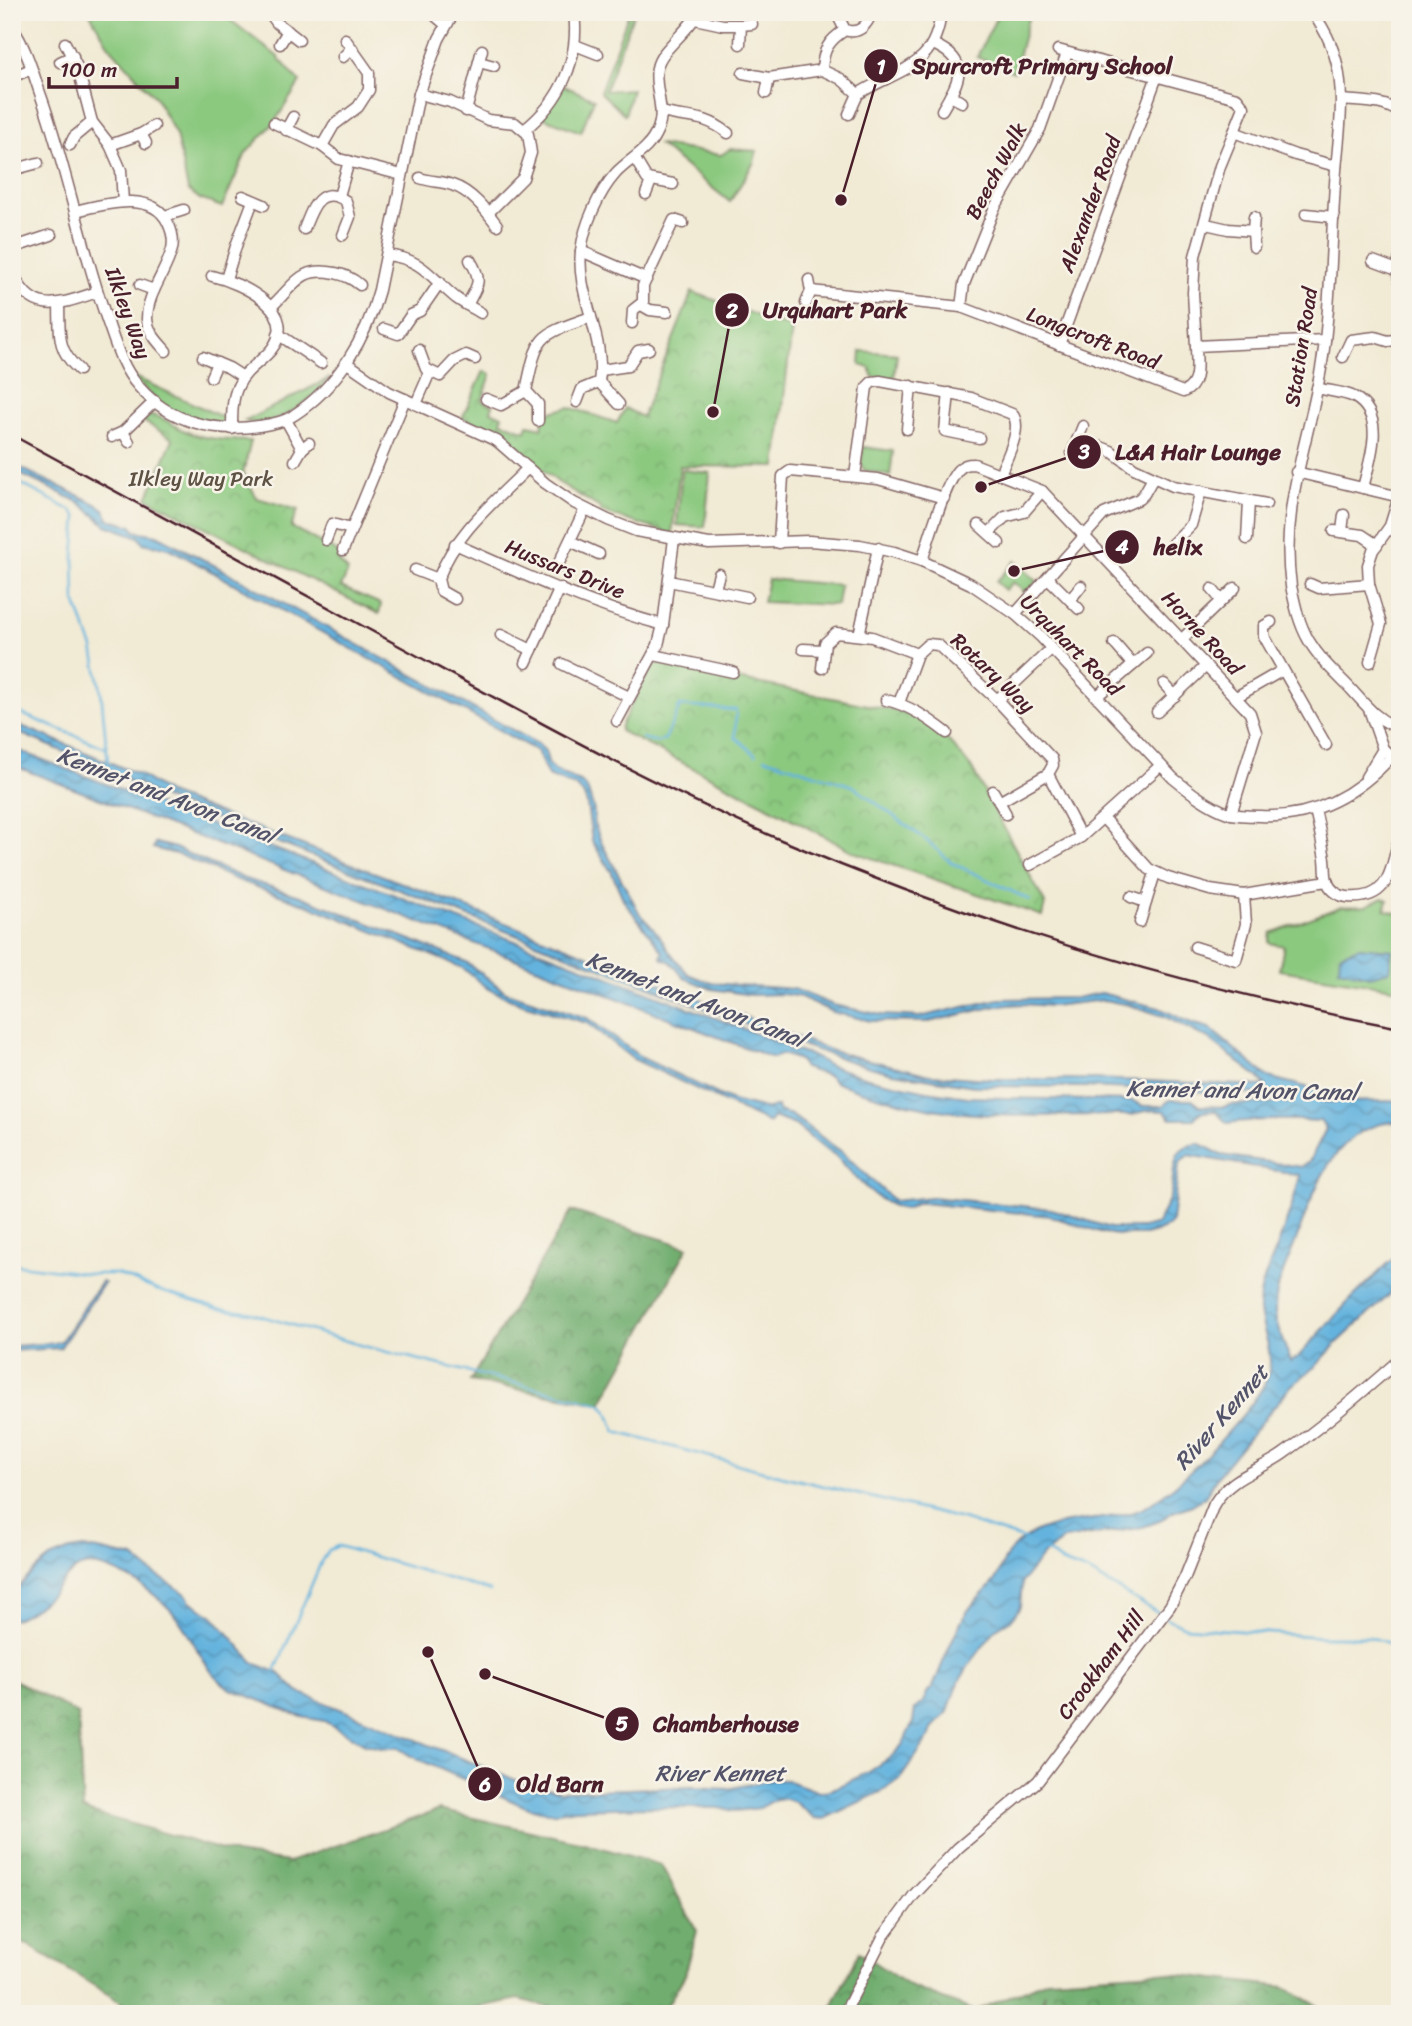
<svg xmlns="http://www.w3.org/2000/svg" width="1412" height="2026" viewBox="0 0 1412 2026" font-family="Sriracha,sans-serif">
<style>
.grass{fill:#8bc97f;stroke:#6a7455;stroke-width:2}
.forest{fill:url(#forest-crowns);stroke:#5d664c;stroke-width:2}
.park{fill:url(#park-crowns);stroke:#6a7455;stroke-width:2}
.water{fill:url(#water-waves);stroke:#576984;stroke-width:2}
.lines{fill:none;stroke-linecap:round;stroke-linejoin:round}
.stream{stroke:#64b3de;stroke-width:2.5}
.minor-casing{stroke:#846666;stroke-width:13}
.minor{stroke:#fff;stroke-width:10}
.rail{stroke:#4a1f2b;stroke-width:2.5}
.labels{text-anchor:middle;stroke-width:5;stroke-linejoin:round;paint-order:stroke}
.street-label{font-size:21px;fill:#4a1f2b;stroke:#f7f3e8}
.park-label{font-size:21px;fill:#5e5244;stroke:#f7f3e8}
.water-label{font-size:23px;font-style:italic;fill:#53536a;stroke:#f7f3e8}
.leader{fill:none;stroke:#4a1f2b;stroke-width:2.5}
.callout-dot{fill:#4a1f2b;stroke:#f7f3e8;stroke-width:2.5}
.mark-label{font-size:21px;text-anchor:middle;font-weight:bold;fill:#fff}
.callout-label{font-size:23px;text-anchor:middle;font-weight:bold;fill:#4a1f2b;stroke:#f7f3e8;stroke-width:5;stroke-linejoin:round;paint-order:stroke}
</style>
<defs>
<pattern id="forest-crowns" width="20" height="18" patternUnits="userSpaceOnUse" patternTransform="scale(1.75)"><rect width="20" height="18" fill="#70ad6e"/><path d="M2 6a3 3 0 1 1 6 0M12 15a3 3 0 1 1 6 0" fill="none" stroke="#5e8c5b"/></pattern>
<pattern id="park-crowns" width="20" height="18" patternUnits="userSpaceOnUse" patternTransform="scale(1.75)"><rect width="20" height="18" fill="#8bc97f"/><path d="M2 6a3 3 0 1 1 6 0M12 15a3 3 0 1 1 6 0" fill="none" stroke="#79ac6e"/></pattern>
<pattern id="water-waves" width="16" height="10" patternUnits="userSpaceOnUse" patternTransform="scale(1.75)"><rect width="16" height="10" fill="#64b3de"/><path d="M0 5q4-4 8 0t8 0" fill="none" stroke="#5491b4"/></pattern>
</defs>
<rect width="100%" height="100%" fill="#f7f3e8"/>
<filter id="ink" filterUnits="userSpaceOnUse"><feTurbulence type="fractalNoise" baseFrequency=".0143" numOctaves="2"/><feDisplacementMap in="SourceGraphic" scale="14" xChannelSelector="R" yChannelSelector="G"/><feConvolveMatrix kernelMatrix="1 2 1 2 8 2 1 2 1" color-interpolation-filters="sRGB"/></filter>
<filter id="wash" filterUnits="userSpaceOnUse"><feTurbulence type="fractalNoise" baseFrequency=".00686" numOctaves="4" result="noise"/><feDisplacementMap in="SourceGraphic" scale="28" xChannelSelector="R" yChannelSelector="G"/><feGaussianBlur stdDeviation="1.57" result="paint"/><feColorMatrix in="noise" values="0 0 0 0 0 0 0 0 0 0 0 0 0 0 0 0 0 1.4 0 .05"/><feComposite in="paint" operator="in"/></filter>
<g filter="url(#wash)">
<rect width="100%" height="100%" fill="#f1ead4"/>
<g class="grass">
<polygon points="89,12 220,12 277,56 300,82 274,123 246,153 222,207 200,199 188,190 176,135 156,98 109,46"/>
<polygon points="629,12 634,12 605,91 632,89 625,115 600,92"/>
<polygon points="999,12 1030,12 1014,72 977,57"/>
<polygon points="562,85 594,99 581,132 541,117"/>
<polygon points="659,145 721,155 730,149 757,151 753,164 730,202"/>
<polygon points="861,351 897,354 894,379 873,377 870,368 860,365"/>
<polygon points="130,375 227,419 226,425 221,428 167,410"/>
<path d="M330,378c-19,22 -53,52 -85,43z"/>
<polygon points="863,447 893,451 890,476 864,470 861,464"/>
<polygon points="682,470 710,473 705,527 677,525"/>
<polygon points="1015,561 1037,581 1026,593 1013,582 1005,590 996,582"/>
<polygon points="768,579 840,585 837,605 763,602"/>
<polygon points="1382,898 1388,900 1385,910 1400,914 1400,989 1279,970 1284,946 1269,943 1271,933 1340,907 1366,906"/>
</g>
<g class="forest">
<polygon points="571,1211 688,1247 601,1404 470,1381"/>
<polygon points="12,1679 78,1714 83,1810 236,1854 289,1862 439,1810 588,1844 661,1865 697,1931 685,1975 662,2014 572,2014 519,1999 446,2014 116,2014 122,2003 28,1945 12,1940"/>
<polygon points="859,1952 909,1986 975,2011 1049,1979 1155,1972 1285,1987 1332,2014 1041,2014 1045,1992 1038,2014 828,2014"/>
</g>
<g class="park">
<polygon points="692,292 792,328 776,467 680,466 672,534 601,512 600,508 558,482 507,442 462,418 484,371 491,374 482,401 493,405 491,411 502,416 501,422 526,431 528,425 542,428 544,414 569,407 617,423 625,408 642,417"/>
<path d="M150,415c12,0 23,11 35,16 20,9 44,9 66,10l-8,32 14,25 41,12 -7,17 49,26 -1,9 9,9 -7,16 40,17 -2,10 -232,-116 26,-59 -30,-18z"/>
<polygon points="656,663 907,713 942,733 971,767 1045,903 1042,916 854,852 756,800 620,731 621,725 652,665"/>
</g>
<g class="water">
<path d="M12,464l84,40 8,5 5,10 23,7 3,5 22,4 66,35 315,174 7,7 4,14 4,4 29,14 6,8 6,20v13l8,20 31,57 6,12 21,23 8,14 20,24 7,3 16,6 83,6 39,16 49,10 38,2 79,-18 77,-1 25,-5 58,15 30,14 20,6 59,49 45,12 11,13 76,-1v21c-66,-1 -87,71 -105,121 -8,21 -20,43 -20,67 0,16 10,36 16,51l7,-4 52,-57 50,-48v33l-65,60 -18,20 -26,21 -72,88 -14,23 -13,8 -22,8 -8,7 -22,8 -76,11 -22,17 -20,26 -2,25 -9,13 -15,9 -27,36 -13,22 -8,25 -15,15 -4,10 -29,42 -15,11 -61,29 -10,-1 -19,-16 -9,-3h-10l-16,9 -25,3 -17,-3 -68,-1 -75,2 -17,3h-14l-18,-5 -115,-51 -13,-8h-17l-16,-4 -41,-23 -22,-4 -71,-28c-23,-14 -32,-38 -46,-60 -17,-28 -49,-51 -80,-61 -25,-9 -34,4 -49,21 -6,9 -34,30 -44,30v-25l24,-25 14,-11 20,-8 13,-2 15,2 36,8 16,13 36,23 4,7 23,15 41,47 25,10 19,19 225,91 38,8 133,-4 34,2 43,-9h16l32,12 12,-2 38,-18 22,-15 12,-13 10,-22 2,-13 8,-7 5,-11 4,-2c11,-25 20,-54 35,-77 8,-12 20,-21 28,-32 8,-13 9,-25 22,-36 32,-27 79,-21 117,-32 33,-9 115,-97 131,-129 15,-31 -9,-56 -5,-87 2,-15 10,-32 16,-46 9,-24 19,-50 24,-75l-111,-20 -6,4 -4,6 -7,56 -4,5 -12,6 -11,3h-26l-16,-2 -53,-17 -127,-13h-6l-11,6c-30,-3 -51,-34 -71,-54l-9,-5 -31,-25 -22,-8 -4,6 -136,-64 -46,-36 -64,-19 -35,-15 -25,-21 -150,-61 -81,-29 -52,-23 -27,-7 2,-5 20,5 70,31 55,17 166,66 40,30 81,26 55,40 90,43 33,8 12,-2 1,4 13,4 51,37 52,49 37,-4 120,12 59,19h33l15,-4c3,-9 8,-17 11,-25 9,-21 -4,-56 32,-55l20,11 81,12 7,-5 17,-33 -6,-8c-32,-2 -62,-2 -93,2l-12,-12 -15,1 -6,7h-23l-7,-8c-12,-1 -21,-1 -32,4 -65,-1 -134,5 -199,-6 -33,-6 -67,-15 -98,-27l-6,-6 -25,-8 -5,-8 -17,-6 -9,4 -45,-17 -716,-276v-17l758,291 17,7 1,4 18,3 25,13 40,13 56,12 41,6 165,4 9,5h21l7,-6h22l8,6 24,1 5,-2 63,-3 -1,-6 -4,-1 -203,-8 -110,-1 -81,-13 -35,-9 -69,-23 -603,-234 -32,-13 -16,-11 -5,4 -3,-1 -1,-5 -4,-4 -113,-47v-8l128,53 31,20 291,111 370,145 98,24 61,4h104l171,7 -8,-9 -51,-39 -43,-22 -35,-11 -25,-5 -52,6 -30,-2 -25,2 -68,16 -58,-1 -39,-9 -31,-15 -17,-3 -32,1 -40,-6 -28,-11 -13,-16 -10,-4 2,-6 -39,-51 -12,-28 -20,-32 -5,-37 -4,-10 -6,-7 -29,-11 -11,-25 -368,-203 -26,-5 -4,-6 -33,-12 -27,-23 -67,-32z"/>
<polygon points="1359,947 1392,950 1389,971 1370,976 1339,969 1340,954"/>
<polygon points="101,1282 104,1283 60,1348 12,1351 12,1346 55,1343 61,1341"/>
</g>
<g class="lines">
<g class="stream">
<polyline points="12,479 72,511 77,517 74,557 75,601 93,648 101,691 108,762"/>
<polyline points="12,710 106,748"/>
<polyline points="642,738 658,742 665,739 680,706 736,710 735,737 756,755"/>
<polyline points="765,758 853,786 926,840 952,863 1030,900"/>
<polyline points="12,1264 91,1274 117,1274 157,1290 219,1309 251,1313 367,1347 601,1404 607,1410 616,1432 786,1477 962,1519 1026,1540"/>
<polyline points="1047,1551 1061,1562 1089,1572 1160,1614"/>
<polyline points="1165,1617 1185,1627 1324,1637 1369,1637 1392,1644 1400,1660"/>
<polyline points="274,1674 322,1560 329,1550 338,1546 490,1591"/>
</g>
</g>
</g>
<g filter="url(#ink)">
<g class="lines">
<defs>
<g id="minor">
<polyline points="269,12 277,23 299,40"/>
<polyline points="431,12 446,25"/>
<polyline points="836,12 845,30"/>
<path d="M1312,12c39,51 29,99 24,158 -5,62 -4,124 -13,186 -11,79 -44,148 -32,230 4,19 8,38 18,55 10,17 24,30 38,44 15,15 31,39 53,42"/>
<polyline points="695,19 723,25 741,25"/>
<path d="M12,27c14,20 21,46 29,69 26,73 40,151 66,224 8,23 15,48 32,67 31,35 75,46 120,39 12,-2 25,-4 35,-11 43,-28 72,-76 85,-125l40,-196 20,-55 15,-27"/>
<polyline points="65,43 78,69 92,122 110,145 121,170 123,202"/>
<polyline points="280,44 288,31"/>
<polyline points="740,44 741,25 752,24"/>
<path d="M933,44c39,17 26,37 9,66"/>
<polyline points="575,45 598,54"/>
<polyline points="1058,50 1237,98 1244,107 1234,132 1295,155 1336,166"/>
<polyline points="343,57 352,48"/>
<polyline points="60,62 73,56"/>
<polyline points="479,62 494,66"/>
<path d="M822,70c1,-20 6,-29 23,-40 15,5 22,-5 27,-18"/>
<polyline points="743,73 769,78 822,70 841,79 858,94"/>
<polyline points="12,77 31,69"/>
<polyline points="766,93 769,78"/>
<polyline points="419,94 450,102 488,120 515,123 528,134 531,153 523,178 488,213"/>
<path d="M858,94c41,-26 77,-25 83,-82"/>
<polyline points="950,96 962,102"/>
<path d="M1342,100c20,2 41,0 58,13"/>
<polyline points="466,111 482,50"/>
<path d="M662,112c29,8 39,1 66,21"/>
<polyline points="849,114 858,94"/>
<polyline points="274,123 322,146 339,159 402,175"/>
<polyline points="286,130 293,117"/>
<path d="M524,130c37,-29 56,-71 50,-118"/>
<polyline points="141,134 146,143"/>
<polyline points="70,145 74,137 92,122"/>
<polyline points="110,145 141,134 154,126"/>
<polyline points="322,146 334,125 358,107 369,90 369,73 345,39"/>
<polyline points="635,159 647,179 673,184"/>
<polyline points="12,170 38,163"/>
<path d="M420,178c11,4 21,3 32,7 19,6 34,25 45,40"/>
<polyline points="646,194 651,181"/>
<polyline points="243,196 264,205"/>
<polyline points="339,196 349,161"/>
<path d="M75,211c27,-6 78,-22 93,12 4,8 6,17 4,26 -6,24 -25,44 -25,70 1,13 11,23 19,32"/>
<polyline points="1306,214 1334,217"/>
<polyline points="165,216 184,210"/>
<polyline points="1206,224 1228,229 1253,231 1254,217"/>
<path d="M304,229c8,-20 15,-45 42,-28l4,16 -7,18"/>
<polyline points="1253,231 1254,247"/>
<polyline points="12,248 51,235"/>
<polyline points="581,251 646,279"/>
<path d="M387,255c36,4 44,23 69,43 8,6 17,10 25,15"/>
<polyline points="1373,261 1397,270 1400,258"/>
<path d="M12,270c18,47 47,35 85,22"/>
<polyline points="1397,270 1400,281"/>
<path d="M212,276c30,7 90,35 59,74 -11,13 -26,20 -33,36 -6,12 -6,29 -6,43"/>
<polyline points="226,279 237,243 253,201"/>
<polyline points="140,285 154,290"/>
<path d="M811,291l150,16 222,85c18,-6 13,-30 13,-46l129,-6"/>
<polyline points="806,303 811,291 809,280"/>
<path d="M59,305c1,28 -3,44 20,65"/>
<path d="M467,305c11,-20 16,-24 3,-45"/>
<path d="M271,307c24,-22 28,-41 64,-34 10,2 17,5 25,12"/>
<polyline points="961,307 964,284 994,209 1040,129 1067,53"/>
<polyline points="667,312 650,310 643,306 643,286 674,220 683,223"/>
<polyline points="632,323 633,310 642,303"/>
<polyline points="384,329 398,334 411,315 420,311 440,282"/>
<polyline points="278,334 321,363"/>
<polyline points="1059,345 1157,76"/>
<polyline points="1196,346 1193,293 1195,256 1220,166 1234,132"/>
<polyline points="419,350 426,369 440,376 454,361 466,355 475,359"/>
<polyline points="203,357 229,368 243,377"/>
<polyline points="1343,357 1351,340 1375,337 1388,341 1400,339"/>
<path d="M347,363l42,29 108,49 48,42 29,20 34,17 28,11 73,13 100,-3 51,4 34,7 28,9 49,23 44,30 26,23 132,141c16,13 35,28 55,35 10,3 22,3 32,3 54,3 98,-22 133,-61"/>
<polyline points="601,370 628,366 638,351 649,349"/>
<polyline points="211,377 217,363"/>
<path d="M1317,388c11,3 27,4 37,9 34,19 15,64 9,91"/>
<polyline points="949,393 945,431 979,438"/>
<polyline points="486,399 501,405 526,391"/>
<polyline points="577,402 582,389 599,382"/>
<polyline points="416,404 430,372"/>
<path d="M619,404l-20,-22c7,-46 -23,-86 -18,-131 3,-26 18,-59 35,-78 14,-15 33,-22 41,-42 10,-21 -4,-42 0,-63 3,-19 32,-36 41,-56"/>
<polyline points="286,420 302,449"/>
<path d="M538,421v-17l-12,-13c12,-57 11,-55 65,-74"/>
<polyline points="907,429 911,386"/>
<polyline points="123,432 129,442"/>
<polyline points="112,437 123,432 155,401"/>
<polyline points="1078,438 1111,451 1134,468 1173,486 1266,504"/>
<polyline points="1072,453 1083,426"/>
<polyline points="295,461 302,449 309,443"/>
<polyline points="1296,472 1400,497"/>
<path d="M855,476l12,-89 5,-5 8,-1 91,17 41,16c12,13 -6,45 -12,60"/>
<polyline points="979,525 999,543"/>
<polyline points="1334,531 1362,535 1377,545"/>
<polyline points="1342,531 1344,515"/>
<polyline points="989,533 1005,517 1024,512 1042,491"/>
<polyline points="1247,539 1249,501"/>
<polyline points="326,540 332,524 351,529"/>
<polyline points="570,541 599,554"/>
<polyline points="779,543 783,476 790,471 878,479 944,498"/>
<path d="M455,544c67,30 137,62 208,81"/>
<polyline points="1172,544 1191,525 1201,491"/>
<polyline points="343,550 405,399"/>
<path d="M922,561c7,-22 22,-75 36,-91 5,-5 9,-6 16,-6l68,27 208,222 6,19 -25,82"/>
<polyline points="556,569 585,509"/>
<polyline points="415,570 438,579"/>
<polyline points="1048,578 1079,609"/>
<polyline points="669,581 747,597"/>
<polyline points="1310,584 1319,588 1369,584"/>
<polyline points="715,589 719,574"/>
<polyline points="1212,589 1221,600"/>
<path d="M455,599l-14,-8 -3,-12c18,-47 55,-76 90,-111"/>
<polyline points="1070,600 1081,586"/>
<polyline points="1015,614 1104,514 1139,499 1144,494 1153,478"/>
<polyline points="1271,622 1264,626 1264,636 1326,745"/>
<polyline points="501,635 532,650"/>
<polyline points="859,635 878,548"/>
<polyline points="1182,639 1235,588"/>
<polyline points="1114,643 1133,665"/>
<polyline points="803,649 823,650"/>
<polyline points="654,655 733,672"/>
<polyline points="1370,662 1381,624 1369,584 1368,565 1373,550 1390,526 1399,497"/>
<polyline points="526,663 560,588"/>
<polyline points="562,664 629,697"/>
<polyline points="822,668 825,643 836,633 872,637 917,654 928,644 938,645 997,700 1052,759 1053,765 1048,774 1081,837"/>
<polyline points="1164,684 1175,696"/>
<polyline points="1096,697 1147,653"/>
<polyline points="1236,697 1283,670"/>
<path d="M886,700c23,5 43,19 61,33"/>
<polyline points="997,700 1051,649"/>
<polyline points="899,703 917,654"/>
<polyline points="1369,709 1383,749 1389,754 1400,755"/>
<polyline points="1157,712 1206,666"/>
<polyline points="617,721 658,645 663,625 674,539"/>
<polyline points="1366,777 1383,749"/>
<polyline points="993,791 1006,814"/>
<polyline points="999,802 1048,774"/>
<path d="M1315,810c4,16 7,32 10,49 1,6 0,15 2,21 2,9 11,16 20,17 44,4 43,-28 53,-61"/>
<polyline points="1103,818 1149,869 1168,878 1210,890 1244,895 1327,881"/>
<polyline points="1030,865 1081,837 1160,766"/>
<polyline points="1131,897 1146,902"/>
<polyline points="1140,922 1155,873"/>
<polyline points="1195,947 1236,960 1246,924 1244,895"/>
<path d="M844,2014l39,-77 31,-42 44,-47 80,-67 132,-175 15,-29 29,-73c16,-27 45,-33 69,-50 41,-29 80,-62 117,-95"/>
</g>
</defs>
<use href="#minor" class="minor-casing"/>
<use href="#minor" class="minor"/>
<path class="rail" d="M12,435c134,73 268,146 402,219 121,66 240,132 367,186 198,85 406,148 619,188"/>
</g>
</g>
<g class="labels">
<g class="street-label">
<text transform="translate(996 171) rotate(-62)" y="7">Beech Walk</text>
<text transform="translate(1090 204) rotate(-70)" y="7">Alexander Road</text>
<text transform="translate(128 313) rotate(70)" y="7">Ilkley Way</text>
<text transform="translate(1093 338) rotate(21)" y="7">Longcroft Road</text>
<text transform="translate(1301 347) rotate(-81)" y="7">Station Road</text>
<text transform="translate(565 569) rotate(22)" y="7">Hussars Drive</text>
<text transform="translate(1202 633) rotate(47)" y="7">Horne Road</text>
<text transform="translate(1071 645) rotate(45)" y="7">Urquhart Road</text>
<text transform="translate(993 673) rotate(43)" y="7">Rotary Way</text>
<text transform="translate(1101 1665) rotate(-53)" y="7">Crookham Hill</text>
</g>
<g class="park-label">
<text x="201" y="486">Ilkley Way Park</text>
</g>
<g class="water-label">
<text transform="translate(167 795) rotate(21)" y="8">Kennet and Avon Canal</text>
<text transform="translate(696 999) rotate(21)" y="8">Kennet and Avon Canal</text>
<text transform="translate(1242 1090) rotate(1)" y="8">Kennet and Avon Canal</text>
<text transform="translate(1221 1417) rotate(-49)" y="8">River Kennet</text>
<text x="720" y="1781">River Kennet</text>
</g>
</g>
<path class="leader" d="M841 200L881 66M713 412L732 310M981 487L1084 452M1014 571L1122 547M485 1674L622 1724M428 1652L485 1784"/>
<g class="callout-dot">
<circle cx="841" cy="200" r="7"/>
<circle cx="713" cy="412" r="7"/>
<circle cx="981" cy="487" r="7"/>
<circle cx="1014" cy="571" r="7"/>
<circle cx="485" cy="1674" r="7"/>
<circle cx="428" cy="1652" r="7"/>
<circle cx="881" cy="66" r="18"/>
<circle cx="732" cy="310" r="18"/>
<circle cx="1084" cy="452" r="18"/>
<circle cx="1122" cy="547" r="18"/>
<circle cx="622" cy="1724" r="18"/>
<circle cx="485" cy="1784" r="18"/>
</g>
<g class="mark-label">
<text x="881" y="74">1</text>
<text x="732" y="318">2</text>
<text x="1084" y="459">3</text>
<text x="1122" y="554">4</text>
<text x="622" y="1731">5</text>
<text x="485" y="1792">6</text>
</g>
<g class="callout-label">
<text x="1042" y="74">Spurcroft Primary School</text>
<text x="835" y="318">Urquhart Park</text>
<text x="1198" y="460">L&amp;A Hair Lounge</text>
<text x="1178" y="555">helix</text>
<text x="726" y="1732">Chamberhouse</text>
<text x="560" y="1792">Old Barn</text>
</g>
<rect width="1412" height="2026" fill="none" stroke="#f7f3e8" stroke-width="42"/>
<path d="M49 77v10h128v-10" fill="none" stroke="#4a1f2b" stroke-width="3.5"/>
<text x="60" y="77" font-size="21" fill="#4a1f2b" stroke="#f7f3e8" stroke-width="5" paint-order="stroke">100 m</text>
</svg>
